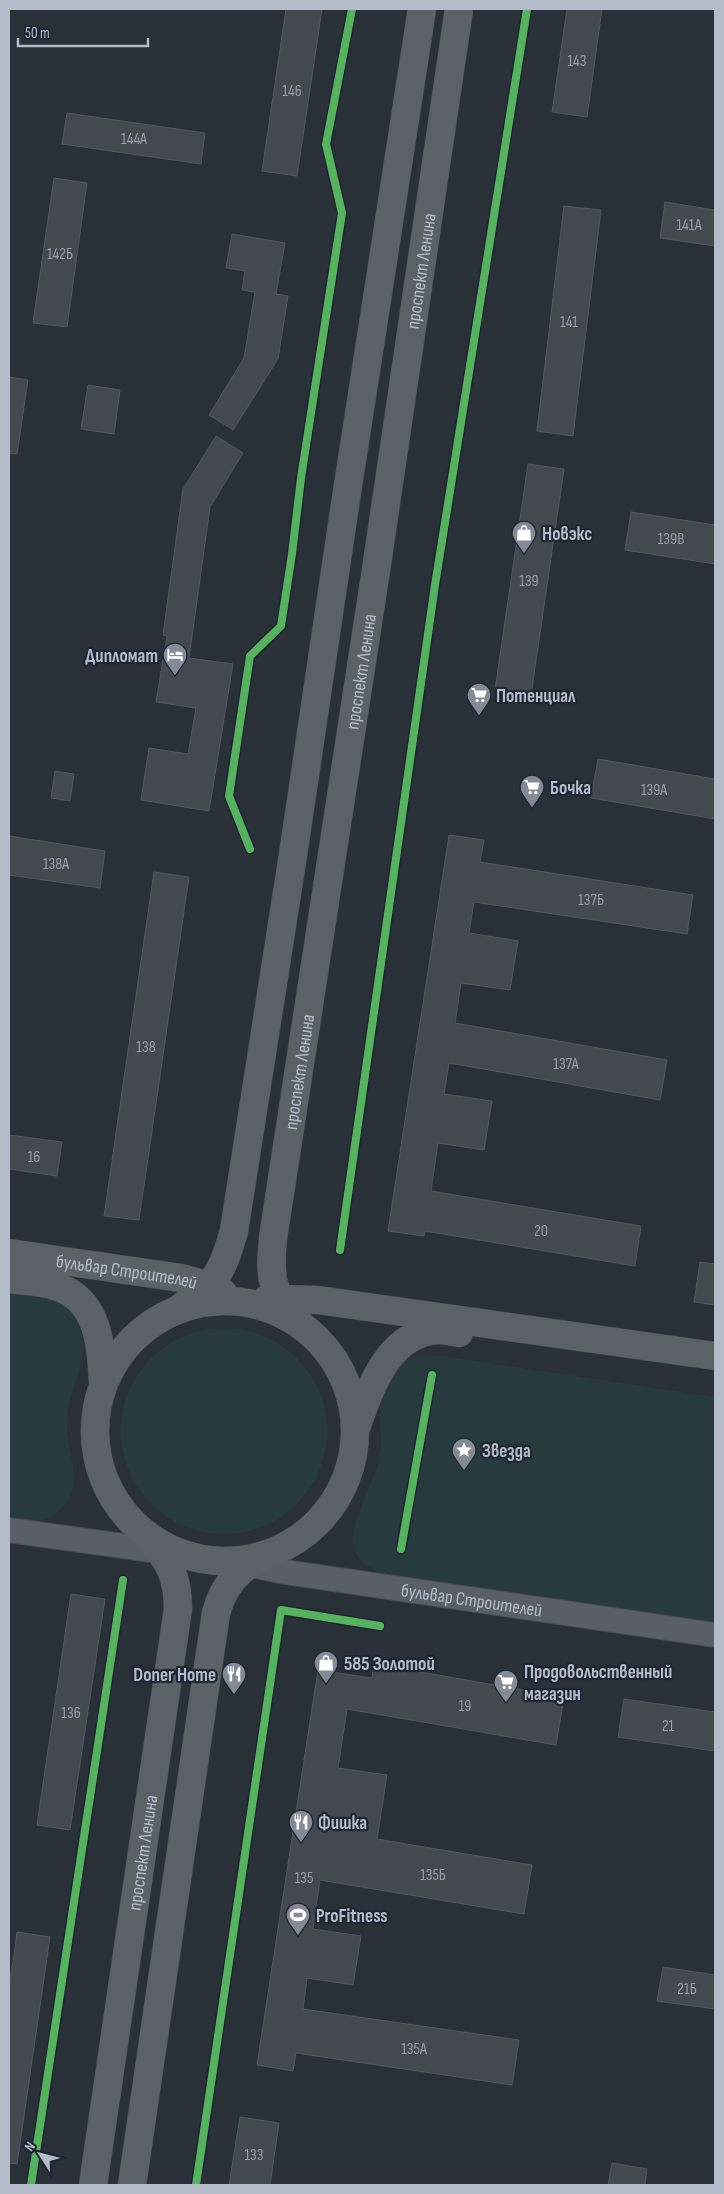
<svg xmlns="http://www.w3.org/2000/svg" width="724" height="2194" viewBox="0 0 724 2194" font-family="'Sofia Sans Condensed',sans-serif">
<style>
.green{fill:#273a3e}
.building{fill:#444950;stroke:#52575f}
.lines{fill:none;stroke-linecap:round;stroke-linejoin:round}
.minor-casing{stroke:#484c53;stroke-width:26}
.major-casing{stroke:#484c55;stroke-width:29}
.minor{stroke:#5a5e66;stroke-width:24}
.major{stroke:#5c6168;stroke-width:28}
.cycleway-casing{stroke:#1d2633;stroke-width:11}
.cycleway{stroke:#56b35d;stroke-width:8}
.labels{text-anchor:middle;stroke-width:4.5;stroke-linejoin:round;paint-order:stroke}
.number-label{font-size:16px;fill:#989fab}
.street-label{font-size:19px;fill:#b4bcc9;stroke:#1d2633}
.poi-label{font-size:19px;font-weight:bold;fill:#b4bcc9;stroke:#1d2633;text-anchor:start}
</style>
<rect width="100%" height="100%" fill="#2a3038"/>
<g class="green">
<path d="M9,1292c15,2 34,2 48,9 21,11 30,37 25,59 -4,19 -13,36 -15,56 -2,22 7,42 7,64 0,17 -14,36 -31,40 -11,2 -24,-2 -34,-3z"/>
<circle cx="224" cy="1431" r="103"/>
<polygon points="435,1355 715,1397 715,1622 383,1575 361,1562 354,1550 353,1538 356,1521 377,1467 381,1445 380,1406 384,1387 399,1362 414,1356"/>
</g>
<g class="building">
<polygon points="286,9 322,9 297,176 262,171"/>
<polygon points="567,9 602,9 587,117 552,112"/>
<polygon points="67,113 205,133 201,164 62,144"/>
<polygon points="54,178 87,183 67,327 33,323"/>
<polygon points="665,202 715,210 715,246 660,238"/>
<polygon points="564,206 601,210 573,436 537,431"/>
<polygon points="232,234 285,243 276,294 288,296 278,359 233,430 209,415 244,358 255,292 242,290 245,271 226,268"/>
<polygon points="9,377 28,380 17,454 9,453"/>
<polygon points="88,385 120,390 114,434 81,429"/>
<polygon points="216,436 243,453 210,507 189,658 233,664 209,811 141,800 149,748 188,754 196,708 156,702 167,636 163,635 183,489"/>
<polygon points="528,464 564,469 531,695 495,690"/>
<polygon points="631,512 715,525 715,564 625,550"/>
<polygon points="598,759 715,779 715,819 591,798"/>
<polygon points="55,771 74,774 70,801 51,798"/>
<polygon points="449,835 484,840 480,862 693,895 687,934 474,902 469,933 518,941 510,990 461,983 455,1023 667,1060 660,1100 449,1063 444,1094 492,1101 484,1150 438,1143 431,1191 641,1226 635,1266 425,1231 424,1236 388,1231"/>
<polygon points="9,836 105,851 100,888 9,875"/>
<polygon points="154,872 189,877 139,1220 104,1216"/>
<polygon points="9,1135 62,1142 57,1176 9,1169"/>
<polygon points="700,1262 715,1264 715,1305 694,1302"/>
<polygon points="71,1594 105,1599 70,1830 37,1825"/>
<polygon points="374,1664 564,1697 556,1745 347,1709 338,1768 387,1775 377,1839 532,1865 524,1914 320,1880 313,1929 361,1936 353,1985 307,1978 303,2009 519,2040 512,2085 296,2053 293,2071 257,2065 318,1670 372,1678"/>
<polygon points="624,1699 715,1712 715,1751 618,1737"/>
<polygon points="17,1932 50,1937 17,2164 9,2163 9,1990"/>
<polygon points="663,1967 715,1975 715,2009 657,2001"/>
<polygon points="240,2117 279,2123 270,2185 229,2185"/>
<polygon points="612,2163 647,2169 645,2185 608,2185"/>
</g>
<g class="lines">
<defs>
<g id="minor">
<polyline points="9,1530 188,1555"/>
<path id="s1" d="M227,1560l58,12 430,63"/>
</g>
<g id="major">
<path id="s2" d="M9,1253l172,25 28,8 14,7"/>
<path d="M9,1279c16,2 34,2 49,8 41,14 43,59 45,95"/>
<polyline points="266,1300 279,1299 318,1300 715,1356"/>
<circle cx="225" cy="1431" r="130"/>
<path d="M180,1308c37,-26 42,-35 54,-77l59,-376 52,-350 77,-496"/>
<path id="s3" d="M301,1325c-30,-33 -32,-44 -28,-87l103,-668 83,-561"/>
<path d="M357,1425c14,-40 33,-94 83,-95 6,0 13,2 19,3"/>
<path id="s4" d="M93,2185l85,-576c0,-31 -8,-48 -29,-70"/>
<path d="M132,2185l84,-572c7,-26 21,-44 45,-55"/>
</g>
</defs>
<use href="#minor" class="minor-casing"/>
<use href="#major" class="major-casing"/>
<use href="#minor" class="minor"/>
<use href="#major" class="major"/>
<defs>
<g id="cycleway">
<polyline points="250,849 229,796 250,656 281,626 292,554 301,478 342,213 326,144 352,9"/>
<polyline points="340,1250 435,585 527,9"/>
<polyline points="401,1549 432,1375"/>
<polyline points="31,2185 123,1580"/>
<polyline points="196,2185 281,1610 380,1626"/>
</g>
</defs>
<use href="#cycleway" class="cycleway-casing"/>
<use href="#cycleway" class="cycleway"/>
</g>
<defs>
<symbol id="shop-pin" viewBox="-11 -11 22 30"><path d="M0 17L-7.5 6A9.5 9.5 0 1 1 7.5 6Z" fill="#848b96" stroke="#1d2633"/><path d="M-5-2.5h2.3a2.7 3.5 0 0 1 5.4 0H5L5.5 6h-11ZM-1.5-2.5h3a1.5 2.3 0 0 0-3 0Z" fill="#fff"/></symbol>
<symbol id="hotel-pin" viewBox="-11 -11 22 30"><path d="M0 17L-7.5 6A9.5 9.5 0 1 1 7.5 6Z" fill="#848b96" stroke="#1d2633"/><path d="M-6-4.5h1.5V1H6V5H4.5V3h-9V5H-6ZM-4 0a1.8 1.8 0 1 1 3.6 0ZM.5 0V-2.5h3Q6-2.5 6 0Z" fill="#fff"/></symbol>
<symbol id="supermarket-pin" viewBox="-11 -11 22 30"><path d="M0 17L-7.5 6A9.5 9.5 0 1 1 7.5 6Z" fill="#848b96" stroke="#1d2633"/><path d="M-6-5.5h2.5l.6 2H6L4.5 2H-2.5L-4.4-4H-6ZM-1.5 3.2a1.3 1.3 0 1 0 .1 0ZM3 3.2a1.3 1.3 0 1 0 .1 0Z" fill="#fff"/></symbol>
<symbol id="sight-pin" viewBox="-11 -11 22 30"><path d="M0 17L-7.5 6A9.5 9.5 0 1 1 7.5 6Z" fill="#848b96" stroke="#1d2633"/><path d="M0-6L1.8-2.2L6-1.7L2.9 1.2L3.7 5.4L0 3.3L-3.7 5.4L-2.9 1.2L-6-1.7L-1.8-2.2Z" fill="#fff"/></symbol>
<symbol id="restaurant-pin" viewBox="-11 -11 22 30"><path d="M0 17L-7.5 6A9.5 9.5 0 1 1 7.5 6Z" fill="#848b96" stroke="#1d2633"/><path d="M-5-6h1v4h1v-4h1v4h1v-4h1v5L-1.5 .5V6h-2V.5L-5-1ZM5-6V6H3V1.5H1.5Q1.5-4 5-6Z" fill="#fff"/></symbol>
<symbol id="stadium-pin" viewBox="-11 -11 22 30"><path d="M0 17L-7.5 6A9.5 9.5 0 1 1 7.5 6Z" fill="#848b96" stroke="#1d2633"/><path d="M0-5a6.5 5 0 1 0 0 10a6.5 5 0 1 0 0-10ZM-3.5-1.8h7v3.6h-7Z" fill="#fff"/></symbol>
</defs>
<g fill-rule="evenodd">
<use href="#shop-pin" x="510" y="519" width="28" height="38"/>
<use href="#hotel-pin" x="161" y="641" width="28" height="38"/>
<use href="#supermarket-pin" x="465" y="681" width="28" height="38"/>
<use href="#supermarket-pin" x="518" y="773" width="28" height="38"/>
<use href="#sight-pin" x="450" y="1436" width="28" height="38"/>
<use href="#shop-pin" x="312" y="1649" width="28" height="38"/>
<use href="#restaurant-pin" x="220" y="1660" width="28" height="38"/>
<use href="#supermarket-pin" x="492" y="1668" width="28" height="38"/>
<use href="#restaurant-pin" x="287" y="1808" width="28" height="38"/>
<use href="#stadium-pin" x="284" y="1901" width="28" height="38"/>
</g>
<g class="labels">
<g class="number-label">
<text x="577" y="66">143</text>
<text x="292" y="96">146</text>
<text x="134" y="144">144А</text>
<text x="689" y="230">141А</text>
<text x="60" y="259">142Б</text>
<text x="569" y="327">141</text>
<text x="671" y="544">139В</text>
<text x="529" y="586">139</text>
<text x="654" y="795">139А</text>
<text x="56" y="869">138А</text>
<text x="591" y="905">137Б</text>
<text x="146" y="1052">138</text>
<text x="566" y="1069">137А</text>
<text x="34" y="1162">16</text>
<text x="541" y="1236">20</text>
<text x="465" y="1711">19</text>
<text x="71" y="1718">136</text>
<text x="668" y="1731">21</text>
<text x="433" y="1880">135Б</text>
<text x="304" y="1883">135</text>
<text x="687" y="1994">21Б</text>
<text x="414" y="2054">135А</text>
<text x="254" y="2160">133</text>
</g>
<g class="street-label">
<text dy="7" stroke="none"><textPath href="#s3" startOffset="1074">проспект Ленина</textPath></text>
<text dy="7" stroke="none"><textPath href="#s3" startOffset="669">проспект Ленина</textPath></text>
<text dy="7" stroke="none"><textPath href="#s3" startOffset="264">проспект Ленина</textPath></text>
<text dy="7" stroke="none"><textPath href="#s2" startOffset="119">бульвар Строителей</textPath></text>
<text dy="7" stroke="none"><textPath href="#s1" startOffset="248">бульвар Строителей</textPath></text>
<text dy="7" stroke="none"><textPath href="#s4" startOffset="336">проспект Ленина</textPath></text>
</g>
<g class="poi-label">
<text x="542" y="540">Новэкс</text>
<text x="158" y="662" text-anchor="end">Дипломат</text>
<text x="496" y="702">Потенциал</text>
<text x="550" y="794">Бочка</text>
<text x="482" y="1457">Звезда</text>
<text x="344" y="1670">585 Золотой</text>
<text x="524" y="1678">Продовольственный<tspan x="524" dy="22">магазин</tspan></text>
<text x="216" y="1681" text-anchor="end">Doner Home</text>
<text x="318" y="1829">Фишка</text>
<text x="316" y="1922">ProFitness</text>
</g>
</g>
<rect width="724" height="2194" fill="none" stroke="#b4bcc9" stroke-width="20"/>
<g transform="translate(40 2154) rotate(306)" stroke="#1d2633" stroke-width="4" paint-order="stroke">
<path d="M0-4L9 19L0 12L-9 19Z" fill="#b4bcc9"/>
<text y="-8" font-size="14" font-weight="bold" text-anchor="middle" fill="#b4bcc9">N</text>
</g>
<path d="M18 38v8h130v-8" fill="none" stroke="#b4bcc9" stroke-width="2.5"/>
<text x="25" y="38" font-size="15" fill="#b4bcc9" stroke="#1d2633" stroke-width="4" paint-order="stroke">50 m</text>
</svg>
